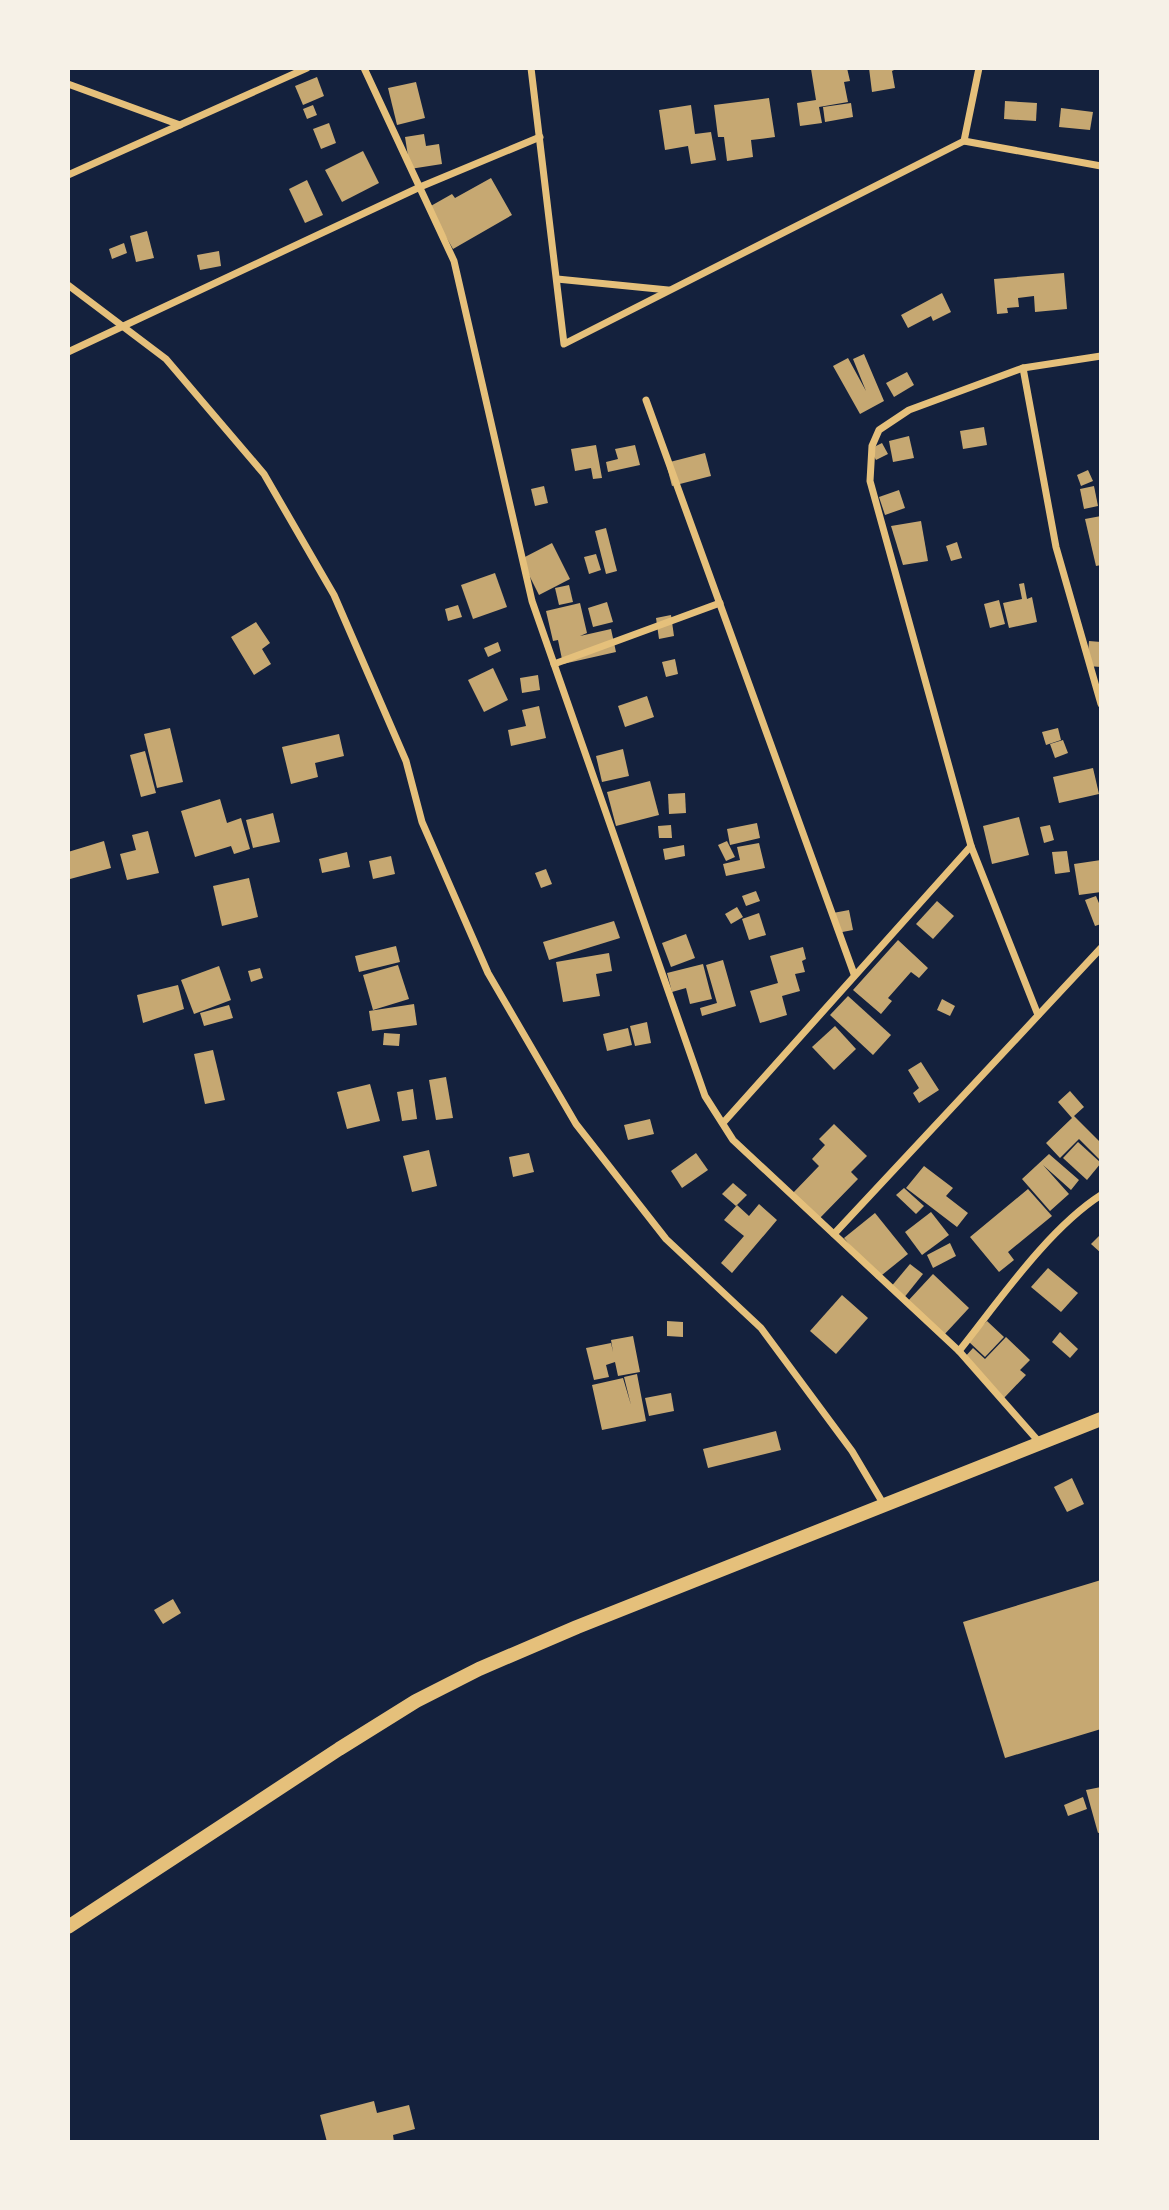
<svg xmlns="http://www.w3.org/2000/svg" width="1169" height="2210" viewBox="0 0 1169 2210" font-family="'IBM Plex Serif',serif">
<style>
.building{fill:#c6a872}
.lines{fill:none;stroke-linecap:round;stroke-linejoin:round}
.minor{stroke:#e5c07b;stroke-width:7}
.secondary{stroke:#e5c07b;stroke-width:14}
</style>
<rect width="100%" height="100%" fill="#14213d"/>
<g class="building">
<polygon points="847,68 850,81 844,82 848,102 819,107 822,123 800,126 797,103 816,100 811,69"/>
<polygon points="869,68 898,68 892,71 895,88 872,92"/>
<polygon points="317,77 324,96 303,105 295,86"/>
<polygon points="416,82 425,118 397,125 388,88"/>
<polygon points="769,98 775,137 751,140 753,157 727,161 724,137 718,137 714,105"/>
<polygon points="1005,101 1037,103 1036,121 1004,119"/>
<polygon points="851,103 853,117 825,122 823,107"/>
<polygon points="313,105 317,115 307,119 303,109"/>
<polygon points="691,105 695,134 711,132 716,160 691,164 688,146 665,150 659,110"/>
<polygon points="1061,108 1093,112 1090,130 1059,127"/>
<polygon points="329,123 336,143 321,149 313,129"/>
<polygon points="424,134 426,146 439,144 442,164 410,169 405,137"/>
<polygon points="363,151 379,183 342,202 325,170"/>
<polygon points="491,178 512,215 453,249 429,207 452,194 455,198"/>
<polygon points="307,180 323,215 305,223 289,189"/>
<polygon points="147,231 154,258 136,262 130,236"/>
<polygon points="124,243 127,253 112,259 109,249"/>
<polygon points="219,251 221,266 200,270 197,255"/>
<polygon points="1064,273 1067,309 1035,312 1034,296 1018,298 1019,307 1007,308 1008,313 997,314 994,279"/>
<polygon points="942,293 951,312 933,321 931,316 908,328 901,315"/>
<polygon points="864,354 884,401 860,414 833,366 848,358 866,391 853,359"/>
<polygon points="907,372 914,385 894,397 886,383"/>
<polygon points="984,427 987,445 963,449 960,431"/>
<polygon points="909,436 914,458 893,462 889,441"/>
<polygon points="882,443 888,454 876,460 870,449"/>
<polygon points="596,445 602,478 593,479 591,468 575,471 571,449"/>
<polygon points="635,445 640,465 608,472 606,462 618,459 615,449"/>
<polygon points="705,453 711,476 672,486 666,463"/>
<polygon points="1088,470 1093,481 1081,486 1077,475"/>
<polygon points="544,486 548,503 535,506 531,489"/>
<polygon points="1094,486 1098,506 1084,509 1080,489"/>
<polygon points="899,490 905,508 885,515 879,497"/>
<polygon points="1101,516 1101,565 1096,566 1085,519"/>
<polygon points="921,521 928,561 903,565 891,526"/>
<polygon points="606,528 617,571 606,574 595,531"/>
<polygon points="957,542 962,558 951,561 946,546"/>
<polygon points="552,543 570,579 539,595 521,559"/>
<polygon points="596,554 601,570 589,574 584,557"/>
<polygon points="495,573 507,607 473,619 461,585"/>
<polygon points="1024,583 1027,599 1032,597 1037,622 1009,628 1003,603 1022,599 1019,584"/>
<polygon points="569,585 573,602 559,605 555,588"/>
<polygon points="999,600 1005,624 990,628 984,604"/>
<polygon points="607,602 613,622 593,627 588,608"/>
<polygon points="580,603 587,633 580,636 611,629 616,652 563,664 558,640 553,641 546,611"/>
<polygon points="458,605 462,617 448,621 445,609"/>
<polygon points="671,615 674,636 659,639 656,618"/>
<polygon points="256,622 270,643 262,649 271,664 254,675 231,637"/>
<polygon points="1089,641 1101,642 1101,667 1087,666"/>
<polygon points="498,642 501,651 488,657 484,648"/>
<polygon points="675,659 678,674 666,677 662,662"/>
<polygon points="493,668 508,700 484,712 468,680"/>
<polygon points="538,675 540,690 522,693 520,678"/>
<polygon points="647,696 654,717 625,727 618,706"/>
<polygon points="539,706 546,738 511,746 508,730 526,726 522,710"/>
<polygon points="170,728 183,782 157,788 144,734"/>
<polygon points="1058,728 1061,740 1046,745 1042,732"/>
<polygon points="339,734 344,756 315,763 318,777 291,784 282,747"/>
<polygon points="1063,740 1068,753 1055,758 1050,744"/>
<polygon points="623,749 629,776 602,782 596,756"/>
<polygon points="145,751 156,793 141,797 130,755"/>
<polygon points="1093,768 1099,794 1059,803 1053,777"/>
<polygon points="650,781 659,815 616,826 607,792"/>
<polygon points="685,793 686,813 669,814 668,794"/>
<polygon points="220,799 227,823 241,818 250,849 234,854 231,846 195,857 181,811"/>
<polygon points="273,813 280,842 253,848 246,820"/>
<polygon points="1019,817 1029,855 992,864 983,826"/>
<polygon points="757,823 760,838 730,845 727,829"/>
<polygon points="671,825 672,838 659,838 658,826"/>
<polygon points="1050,825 1054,840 1044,843 1040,827"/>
<polygon points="148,831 159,873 127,880 120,854 136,850 132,835"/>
<polygon points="104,841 111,868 70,879 68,852"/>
<polygon points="727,841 735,857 726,861 718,845"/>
<polygon points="759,843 765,868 726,876 723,864 740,860 737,847"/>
<polygon points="684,845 685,856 665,860 663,849"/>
<polygon points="1067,851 1070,872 1055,874 1052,852"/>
<polygon points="347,852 350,867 322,873 319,859"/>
<polygon points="391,856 395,874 373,879 369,861"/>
<polygon points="1101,860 1101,892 1079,895 1074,864"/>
<polygon points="546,869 552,884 541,888 535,873"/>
<polygon points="249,878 258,917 222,926 213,886"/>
<polygon points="756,891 760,901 746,906 742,896"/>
<polygon points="1096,896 1101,908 1101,924 1095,926 1085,900"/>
<polygon points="937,901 954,916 933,939 916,924"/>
<polygon points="737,907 743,917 731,924 725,914"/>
<polygon points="849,910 853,930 837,933 833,913"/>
<polygon points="759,913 766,935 749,940 742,919"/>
<polygon points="614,921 620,938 549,960 543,942"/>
<polygon points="686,934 695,958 671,967 662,943"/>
<polygon points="898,940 928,968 919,978 911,972 888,998 892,1001 881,1014 853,990"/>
<polygon points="396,946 400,962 359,972 355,956"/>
<polygon points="803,947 806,959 802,961 805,972 795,974 800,991 782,996 787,1015 760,1023 750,991 778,983 770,956"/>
<polygon points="609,953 612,971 596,974 600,996 563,1002 556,962"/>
<polygon points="723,960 736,1006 702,1016 700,1008 717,1003 706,965"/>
<polygon points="703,964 712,999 690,1004 686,988 672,992 667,973"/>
<polygon points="398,965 409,999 373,1010 363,975"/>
<polygon points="219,966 231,1000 194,1014 181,980"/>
<polygon points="260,968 263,978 251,982 248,971"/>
<polygon points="178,985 184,1009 143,1023 137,995"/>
<polygon points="848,996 891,1035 873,1055 830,1015"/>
<polygon points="942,999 955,1006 950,1016 937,1010"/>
<polygon points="414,1004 417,1025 372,1031 369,1011"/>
<polygon points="229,1005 233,1018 204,1026 200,1013"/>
<polygon points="647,1022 651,1043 635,1046 630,1026"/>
<polygon points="835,1026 856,1049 834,1070 812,1047"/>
<polygon points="628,1028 632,1045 607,1051 603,1034"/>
<polygon points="384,1033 400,1034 399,1046 383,1045"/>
<polygon points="213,1050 225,1100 205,1104 194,1054"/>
<polygon points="921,1062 939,1090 919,1103 913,1093 919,1088 908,1070"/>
<polygon points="446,1077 453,1118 436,1120 429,1080"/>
<polygon points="370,1084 380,1121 347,1129 337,1092"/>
<polygon points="413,1089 417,1119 402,1121 397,1092"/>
<polygon points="1070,1091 1084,1107 1074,1116 1101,1143 1101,1161 1079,1139 1060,1158 1046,1143 1072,1118 1058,1102"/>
<polygon points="650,1119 654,1134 628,1140 624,1125"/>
<polygon points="834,1124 867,1156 851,1172 858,1179 818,1220 792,1194 819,1166 812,1159 825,1145 819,1139"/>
<polygon points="1078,1142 1101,1163 1087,1180 1063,1158"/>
<polygon points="429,1150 437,1186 412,1192 403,1156"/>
<polygon points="529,1153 534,1172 513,1177 509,1157"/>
<polygon points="696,1153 708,1170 682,1188 671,1171"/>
<polygon points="1049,1154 1079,1180 1071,1190 1043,1165 1069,1194 1050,1211 1022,1179"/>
<polygon points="924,1166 953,1188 946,1196 968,1213 957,1227 906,1188"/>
<polygon points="733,1183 747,1195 736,1206 722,1194"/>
<polygon points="904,1188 924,1206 916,1214 896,1195"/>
<polygon points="1028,1189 1052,1216 1008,1252 1014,1260 999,1272 970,1237"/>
<polygon points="759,1204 777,1220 732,1273 721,1263 744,1236 724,1220 737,1205 749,1216"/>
<polygon points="931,1212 949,1235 922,1255 905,1232"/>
<polygon points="875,1213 908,1254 877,1279 844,1238"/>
<polygon points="1101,1234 1101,1253 1091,1244"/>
<polygon points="950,1243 956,1256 933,1268 927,1255"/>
<polygon points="910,1264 923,1274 903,1299 890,1288"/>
<polygon points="1048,1268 1078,1293 1061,1312 1031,1287"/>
<polygon points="933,1274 969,1308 943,1336 907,1302"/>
<polygon points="842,1295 868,1318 836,1354 810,1331"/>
<polygon points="667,1321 683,1322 683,1337 667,1336"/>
<polygon points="987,1321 1004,1337 985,1357 968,1341"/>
<polygon points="1060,1332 1078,1349 1070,1358 1052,1342"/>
<polygon points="633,1336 640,1372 618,1376 615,1362 606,1365 609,1377 594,1380 586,1348 611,1343 613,1352 611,1340"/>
<polygon points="1006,1337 1030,1360 1020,1370 1026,1375 1004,1398 964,1358 973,1348 985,1359"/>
<polygon points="637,1374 646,1421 602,1430 592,1385 623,1378 631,1405 624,1377"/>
<polygon points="671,1393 674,1411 649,1416 645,1398"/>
<polygon points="776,1431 781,1450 708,1468 703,1449"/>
<polygon points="1072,1478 1084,1504 1067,1512 1054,1487"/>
<polygon points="1101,1580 1101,1729 1005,1758 963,1622"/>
<polygon points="173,1599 181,1613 163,1624 154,1610"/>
<polygon points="1101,1787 1101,1832 1098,1833 1086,1790"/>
<polygon points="1083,1797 1087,1809 1068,1816 1064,1805"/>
<polygon points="374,2101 377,2113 409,2105 415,2129 393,2135 394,2142 327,2142 320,2115"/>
</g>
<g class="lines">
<g class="minor">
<polyline points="364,68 454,261 532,601 705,1096 733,1140 959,1351 1040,1443"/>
<polyline points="531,68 564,344 964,141 1101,166"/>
<polyline points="68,84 180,125"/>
<polyline points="964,141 979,68"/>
<polyline points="68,175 307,68"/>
<polyline points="557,279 668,290"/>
<polyline points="68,285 166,359 264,474 334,595 406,761 422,822 488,973 576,1124 666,1239 761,1328 852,1451 884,1505"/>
<polyline points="68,352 420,187 540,137"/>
<polyline points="1023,368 1056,547 1101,704"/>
<polyline points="646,400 854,974"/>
<polyline points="554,664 720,603"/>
<polyline points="1038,1015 971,846 870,481 872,446 879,430 909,410 1023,368 1101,356"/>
<polyline points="723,1123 971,846"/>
<polyline points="834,1234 1101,948"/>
<path d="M959,1351c40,-50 89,-122 142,-156"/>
</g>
<polyline class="secondary" points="68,1927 339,1749 416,1701 479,1669 577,1627 1101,1419"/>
</g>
<rect width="1169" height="2210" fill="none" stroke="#f6f1e7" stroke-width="140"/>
</svg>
